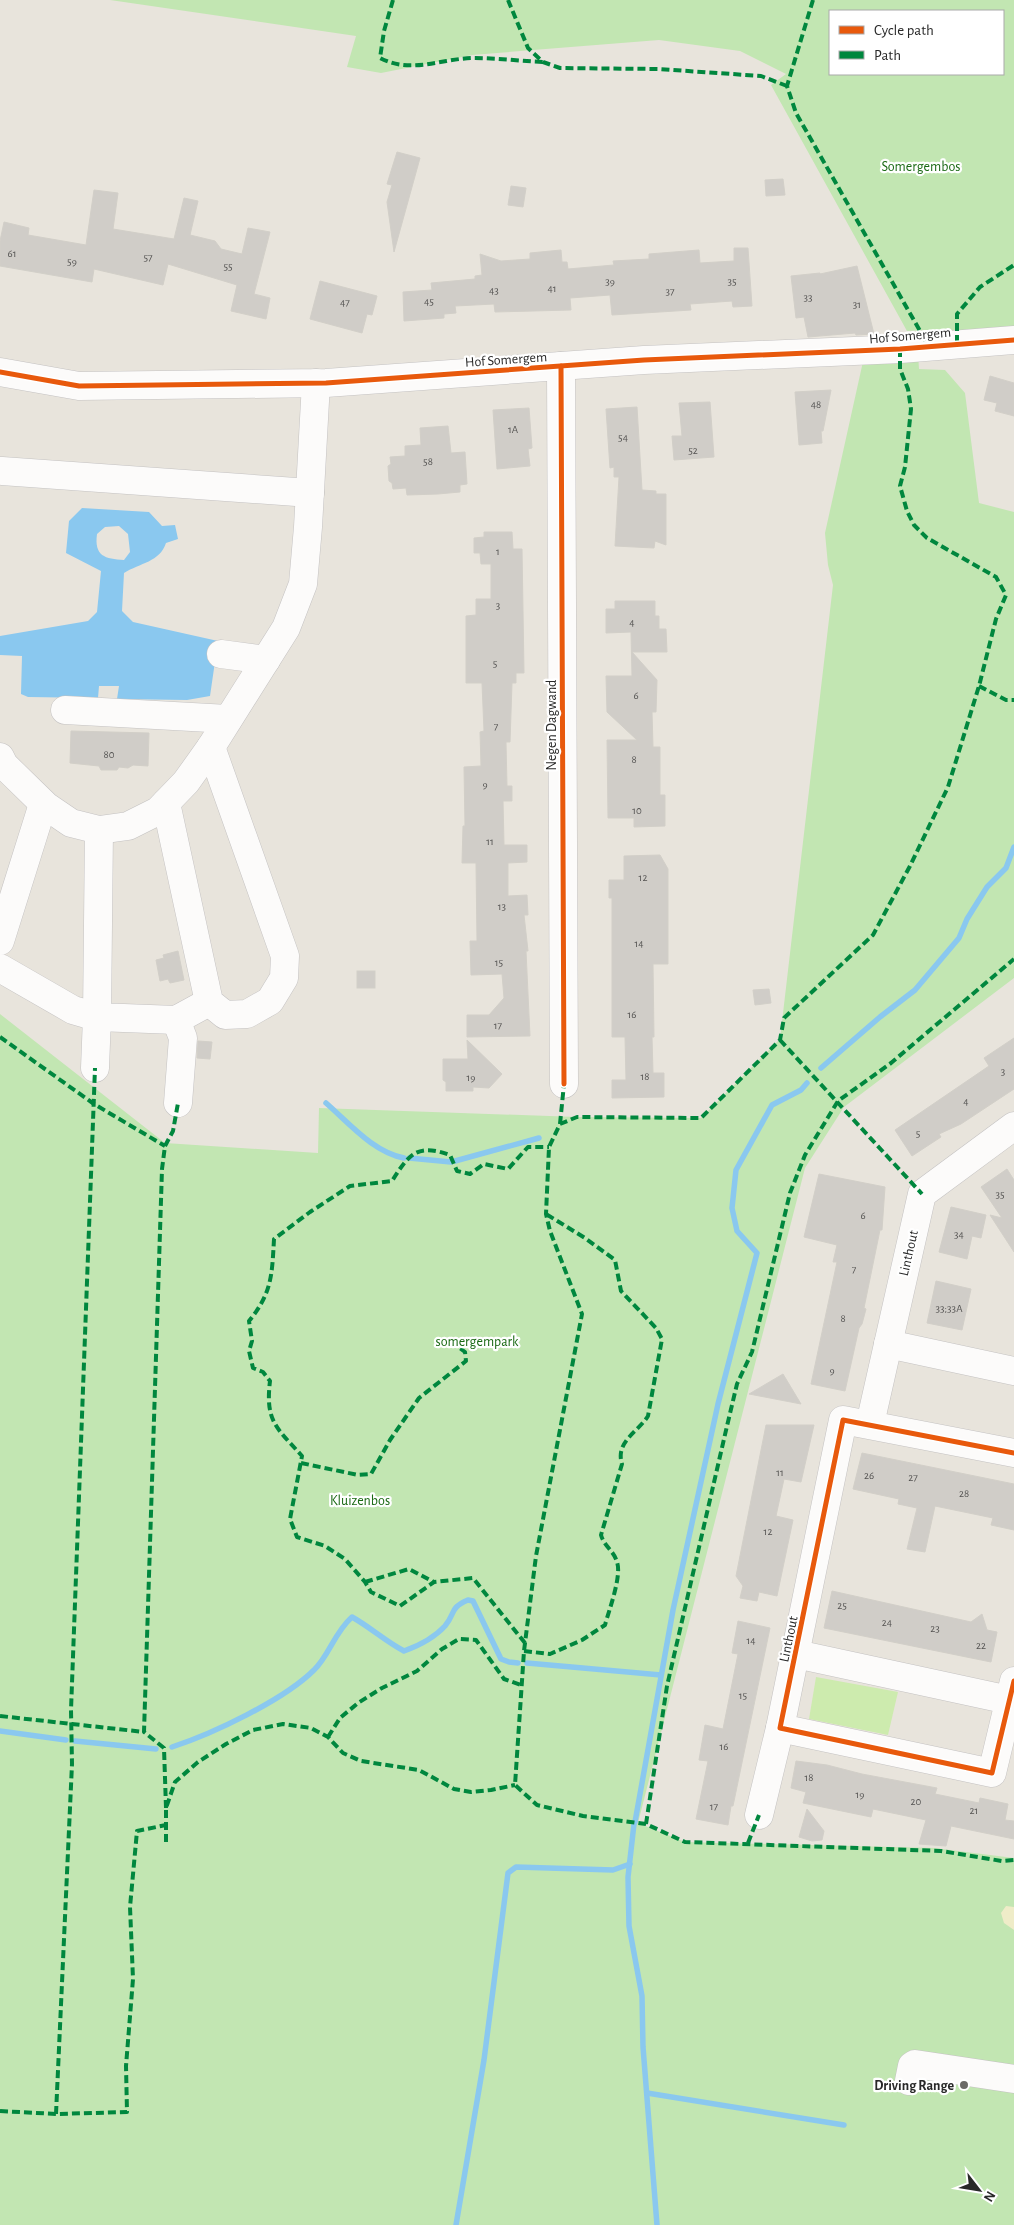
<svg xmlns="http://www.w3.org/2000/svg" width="1014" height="2225" viewBox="0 0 1014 2225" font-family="'Alegreya Sans',sans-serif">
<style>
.green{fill:#c2e6b2;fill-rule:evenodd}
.sand{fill:#efecc8}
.pitch{fill:#cdebae}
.water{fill:#8ac8ef;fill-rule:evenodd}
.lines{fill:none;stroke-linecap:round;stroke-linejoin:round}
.stream{stroke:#8ac8ef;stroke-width:5.5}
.building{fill:#d0cdc8;stroke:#d2cfc8}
.minor-casing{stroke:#c4c2c2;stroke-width:29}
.minor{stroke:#fcfbfa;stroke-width:28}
.quiet{stroke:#00873e;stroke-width:4;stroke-dasharray:8 4;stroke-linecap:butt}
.cycleway-casing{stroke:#fff;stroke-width:8}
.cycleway{stroke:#e8590c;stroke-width:5}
.poi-dot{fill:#6b6a67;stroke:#fff;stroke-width:2}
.labels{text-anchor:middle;stroke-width:4.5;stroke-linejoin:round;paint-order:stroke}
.number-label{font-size:11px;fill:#535251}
.park-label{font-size:14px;fill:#1a6914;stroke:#fff}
.street-label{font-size:14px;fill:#282828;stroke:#fff}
.poi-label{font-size:14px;font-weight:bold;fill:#282828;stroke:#fff;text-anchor:end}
</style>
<rect width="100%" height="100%" fill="#e8e4dc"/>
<g class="green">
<path d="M110,0h904v342l-77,4 -10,-16 -20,1 -136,-246 15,-11 -46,-23 -81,-11 -187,15 -91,18 -34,-6 9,-31zM830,11h173v63h-173z"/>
<polygon points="918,354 919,369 945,370 965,393 979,503 1014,512 1014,978 844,1107 805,1168 638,1823 685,1842 934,1848 1014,1858 1014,2225 0,2225 0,1014 165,1143 318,1153 319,1108 577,1117 701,1118 780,1039 833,585 828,565 825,533 864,357"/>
</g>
<polygon class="sand" points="1006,1906 1014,1907 1014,1930 1004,1923 1001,1913"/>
<polygon class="pitch" points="816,1677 898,1692 888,1735 809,1719"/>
<path class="water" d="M82,508l67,4 13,14 13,-1 3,14 -12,4c-6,19 -26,20 -42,30l-2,38 11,11 85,19 -8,55 -23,4 -70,-1 2,-13h-20l-1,12 -70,-1 -7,-3 1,-38 -22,-1v-19l88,-15 9,-9 4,-41 -35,-18 3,-32zM119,526l9,8 2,18 -6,8c-19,-1 -30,-4 -27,-26l8,-7z"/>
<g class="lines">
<g class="stream">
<polyline points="821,1068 880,1017 915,990 959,938 967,919 987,887 1006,868 1014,847"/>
<path d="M326,1103c23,20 47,49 78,55"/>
<polyline points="409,1158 451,1162"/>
<polyline points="455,1161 539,1138"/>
<polyline points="527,1663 661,1675"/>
<polyline points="0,1731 66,1740"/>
<polyline points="75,1741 156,1749"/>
<path d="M172,1747c40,-13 112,-47 142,-77 15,-14 20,-37 38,-53 18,10 33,24 52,34 14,-5 30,-13 41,-25 11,-13 4,-18 23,-26l5,1 28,58 8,3 9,1"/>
<polyline points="635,1822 673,1610 718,1404 757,1253 737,1231 732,1208 736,1170 772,1105 801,1090 807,1083"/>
<polyline points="634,1824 628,1877 629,1926 642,1996 643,2047 657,2225"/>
<polyline points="647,2093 844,2125"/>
<polyline points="456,2225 484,2060 508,1873 516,1867 613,1870 630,1864"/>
</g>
</g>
<g class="building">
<polygon points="397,152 420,158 394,252 387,202 392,185 387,184"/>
<polygon points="783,179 785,195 766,196 765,180"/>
<polygon points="511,186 526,188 523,207 508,205"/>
<polygon points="94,190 118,193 113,229 174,239 184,198 198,201 190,235 215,241 221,249 242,254 248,228 270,232 254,294 270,298 266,319 231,311 237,285 168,264 163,285 94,269 92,282 0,266 0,241 4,222 29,228 28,235 86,245"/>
<polygon points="734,248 748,248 752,306 733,307 732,301 690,304 691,310 612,315 610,295 570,298 571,310 495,312 494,304 455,306 456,313 444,314 444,318 404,321 403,292 432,290 431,283 475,279 475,276 482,275 480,254 501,261 530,259 530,253 561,250 562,262 567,262 568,269 614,265 613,261 649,259 649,254 699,250 700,263 734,261"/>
<polygon points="857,266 874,334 856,335 855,333 808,337 804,317 796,318 791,276 820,273 820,274"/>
<polygon points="320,281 377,296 372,315 367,314 362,333 310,319"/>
<polygon points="990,376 1014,383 1014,416 995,411 997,403 984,400"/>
<polygon points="831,390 823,431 821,431 822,443 799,445 795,392"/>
<polygon points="710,402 714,457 674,460 672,436 682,436 679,403"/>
<polygon points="637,407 642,490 656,491 656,494 666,494 666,545 655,541 654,548 615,546 619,477 614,477 614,467 610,468 606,409"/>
<polygon points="529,408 532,448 528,449 530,466 497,469 493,410"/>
<polygon points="448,426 451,453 465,452 467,484 460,485 460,492 438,494 407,495 406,488 393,489 392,483 389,481 388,466 391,464 390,457 405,456 405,446 421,445 420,428"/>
<polygon points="484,532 512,532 513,549 522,549 524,673 516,673 516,683 512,683 510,742 506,742 507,786 512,786 512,801 503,801 504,845 527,845 527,862 508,863 508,896 527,895 528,915 524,915 528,951 526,951 530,1036 467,1037 467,1015 489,1015 504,998 502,974 471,975 470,941 477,941 476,863 462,863 463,826 465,826 464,767 481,766 480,732 484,731 482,683 466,683 466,616 476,615 476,599 491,599 491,564 481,564 480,553 474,553 474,538 484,537"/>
<polygon points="615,601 655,601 655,616 659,616 659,629 666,629 667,652 632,652 657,680 656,712 652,712 653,747 660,747 660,795 665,795 665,826 634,827 634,818 608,818 607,740 637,740 607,712 606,676 632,676 631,632 606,633 606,609 615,609"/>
<polygon points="71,731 149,733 148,766 133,765 128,768 119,767 117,770 101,770 99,766 70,763"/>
<polygon points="660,855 668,869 668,964 653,964 654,1037 652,1037 653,1073 664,1073 664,1097 612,1098 612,1080 626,1080 625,1037 612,1037 612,898 609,898 609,880 624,880 624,856"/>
<polygon points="178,951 184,980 170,983 168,979 160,981 156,960 164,958 163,955"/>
<rect x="357" y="971" width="18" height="17"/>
<polygon points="769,989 771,1003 755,1005 753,990"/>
<polygon points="1014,1038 1014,1089 961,1124 939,1134 941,1137 912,1156 895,1130 989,1066 984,1058"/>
<polygon points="467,1040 502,1074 489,1088 473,1087 473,1091 446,1091 446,1082 443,1080 443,1059 468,1059"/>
<polygon points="198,1041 212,1042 210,1059 197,1058"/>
<polygon points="1007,1169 1014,1180 1014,1252 990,1215 1002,1218 981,1187"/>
<polygon points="819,1174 885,1187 882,1230 880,1230 864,1308 866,1309 862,1324 859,1328 845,1391 811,1384 837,1262 833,1262 837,1245 804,1237"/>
<polygon points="951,1207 986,1215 981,1238 972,1236 967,1259 939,1252"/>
<polygon points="936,1281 971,1289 962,1330 927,1323"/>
<polygon points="783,1374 801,1404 749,1394"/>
<polygon points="766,1425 814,1425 801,1482 784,1479 776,1516 793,1520 777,1596 759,1592 757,1601 740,1598 743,1586 736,1576"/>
<polygon points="862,1453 1014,1484 1014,1530 991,1525 993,1518 935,1506 925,1552 907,1549 917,1508 898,1504 899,1499 853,1489"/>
<polygon points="832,1591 971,1622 982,1614 987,1630 997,1632 991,1662 824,1628"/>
<polygon points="738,1621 770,1628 733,1806 731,1806 728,1825 696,1819 708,1761 699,1760 705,1725 723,1729 738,1654 732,1653"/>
<polygon points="796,1761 827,1765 862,1774 937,1788 935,1794 979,1803 980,1798 1008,1804 1005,1820 1014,1821 1014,1839 951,1826 946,1846 919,1844 926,1820 873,1809 871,1817 803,1803 806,1792 791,1788"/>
<polygon points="807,1809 824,1831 822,1840 812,1841 799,1837"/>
</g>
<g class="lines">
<defs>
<g id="minor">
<polyline points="561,366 564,1084"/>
<polyline points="0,372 79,386 326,383 644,360 900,349 1014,340"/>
<polyline points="2,471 310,493"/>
<polyline points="221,654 266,660"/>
<polyline points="65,710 228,719"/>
<polyline points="0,757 4,765 46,806 71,823 99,830 128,826 158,811 186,782 211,747 286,628 303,584 308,527 316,383"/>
<polyline points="166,803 209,1002 225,1015 247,1014 270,1001 284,978 285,956 211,747"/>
<polyline points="99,830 97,1017 176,1020 209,1002"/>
<polyline points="0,941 43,804"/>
<polyline points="0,968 73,1010 97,1017 95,1068"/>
<polyline points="176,1020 183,1038 178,1103"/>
<polyline points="888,1344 1014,1371"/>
<polyline points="870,1424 922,1194 1014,1126"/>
<polyline points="1014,1453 843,1420 780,1728 992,1773 1014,1681"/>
<polyline points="796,1654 1009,1700"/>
<polyline points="759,1815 780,1728"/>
<polyline points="909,2081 912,2066 915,2064 1014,2079"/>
</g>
</defs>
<use href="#minor" class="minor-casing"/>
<use href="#minor" class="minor"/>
<g class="quiet">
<path d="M393,0l-9,31 -4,27c30,16 61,1 92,0 24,0 48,3 71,4"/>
<polyline points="508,0 528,48 543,62 560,68 658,69 761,76 787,86"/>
<polyline points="813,0 787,86 796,113 928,345"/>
<polyline points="957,343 957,314 980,287 1014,265"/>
<polyline points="900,349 900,369 908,389 911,409 905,467 900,486 907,511 914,525 927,538 996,577 1006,595 996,619 979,686 948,787 910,866 873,935 784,1018 780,1040 701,1118 577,1117 560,1124 549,1147 546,1214 550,1231 582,1314 536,1556 524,1651 515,1785 537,1805 583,1816 646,1824 685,1842 941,1851 1002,1861 1014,1860"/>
<polyline points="979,686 1006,700 1014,700"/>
<polyline points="0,1037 94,1104 165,1146"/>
<polyline points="780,1040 922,1194"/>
<polyline points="560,1124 564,1084"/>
<polyline points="301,1463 358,1475 371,1474 390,1440 419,1398 466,1361 465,1352 457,1346"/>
<polyline points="365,1582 409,1569 434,1582"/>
<path d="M525,1643l-52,-65 -39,4 -34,24 -29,-14 -6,-10 -20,-23 -20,-13 -28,-9 -7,-18 12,-63c-25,-28 -37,-34 -32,-75l-7,-9 -10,-4 -4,-17 3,-10 -3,-20c23,-28 23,-46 25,-82l36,-27 40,-26 42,-5c17,-27 25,-38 58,-26l7,16 13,3 14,-10 24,5 20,-22h21"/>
<path d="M524,1651l26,3 32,-14 23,-15c4,-15 17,-49 12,-63 -3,-11 -13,-16 -16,-27l21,-71c-7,-22 16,-32 26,-48l14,-77 -6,-11 -35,-37 -6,-31 -30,-22 -39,-24"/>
<polyline points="0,1716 144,1732"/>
<polyline points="328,1737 340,1718 358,1703 382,1688 417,1671 442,1649 459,1639 476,1640 504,1679 521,1685"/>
<polyline points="166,1808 164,1748 144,1732 162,1169 165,1146 173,1131 178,1103"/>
<polyline points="646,1824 667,1686 727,1426 737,1384 752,1352 790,1193 805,1155 838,1101 891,1063 1014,959"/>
<polyline points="166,1842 166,1808 175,1782 198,1762 226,1744 253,1730 283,1724 311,1728 328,1737 343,1753 361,1761 419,1770 454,1789 471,1792 491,1790 515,1785"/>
<polyline points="748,1843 759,1815"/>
<polyline points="0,2111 56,2114 127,2112 126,2066 133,1979 130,1907 137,1831 166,1825"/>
<polyline points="56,2114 72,1764 71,1710 95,1068"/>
</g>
<defs>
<g id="cycleway">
<polyline points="561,366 564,1084"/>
<polyline points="0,372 79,386 326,383 644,360 900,349 1014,340"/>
<polyline points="1014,1453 843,1420 780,1728 992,1773 1014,1681"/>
</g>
</defs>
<use href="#cycleway" class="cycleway-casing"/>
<use href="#cycleway" class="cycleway"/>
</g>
<circle class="poi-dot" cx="964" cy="2085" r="5"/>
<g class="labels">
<g class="number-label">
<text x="12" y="257">61</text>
<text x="148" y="261">57</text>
<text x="72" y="265">59</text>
<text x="228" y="270">55</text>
<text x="610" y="285">39</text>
<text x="732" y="285">35</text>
<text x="552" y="292">41</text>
<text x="494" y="294">43</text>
<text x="670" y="295">37</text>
<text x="808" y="301">33</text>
<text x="429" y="305">45</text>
<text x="345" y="306">47</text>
<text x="857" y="308">31</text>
<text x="816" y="408">48</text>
<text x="513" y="433">1A</text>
<text x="623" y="441">54</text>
<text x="693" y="454">52</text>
<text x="428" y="465">58</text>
<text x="498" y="555">1</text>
<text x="498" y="609">3</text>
<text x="632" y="626">4</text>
<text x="495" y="667">5</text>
<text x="636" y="699">6</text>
<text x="496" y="730">7</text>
<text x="109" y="758">80</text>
<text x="634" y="763">8</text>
<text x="485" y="788">9</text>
<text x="637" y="814">10</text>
<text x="490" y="845">11</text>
<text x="643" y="881">12</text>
<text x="502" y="910">13</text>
<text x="639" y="947">14</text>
<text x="499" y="966">15</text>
<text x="632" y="1018">16</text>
<text x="498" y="1029">17</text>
<text x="1003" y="1075">3</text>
<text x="645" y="1080">18</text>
<text x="471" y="1081">19</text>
<text x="966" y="1105">4</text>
<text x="918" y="1137">5</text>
<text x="1000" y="1198">35</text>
<text x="863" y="1219">6</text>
<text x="959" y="1238">34</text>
<text x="854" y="1273">7</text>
<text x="949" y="1312">33;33A</text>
<text x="843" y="1322">8</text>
<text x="832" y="1374">9</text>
<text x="780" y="1476">11</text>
<text x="869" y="1479">26</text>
<text x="913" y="1481">27</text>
<text x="964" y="1497">28</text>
<text x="768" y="1535">12</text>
<text x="842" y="1609">25</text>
<text x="887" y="1626">24</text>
<text x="935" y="1632">23</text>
<text x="751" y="1644">14</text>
<text x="981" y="1649">22</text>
<text x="743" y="1699">15</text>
<text x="724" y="1750">16</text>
<text x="809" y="1781">18</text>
<text x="860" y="1798">19</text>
<text x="916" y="1805">20</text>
<text x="714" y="1810">17</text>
<text x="974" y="1814">21</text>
</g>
<g class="park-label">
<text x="921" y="171">Somergembos</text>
<text x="477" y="1346">somergempark</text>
<text x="360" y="1505">Kluizenbos</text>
</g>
<g class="street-label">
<text transform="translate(910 335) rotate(-5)" y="5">Hof Somergem</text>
<text transform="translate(506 359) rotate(-4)" y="5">Hof Somergem</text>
<text transform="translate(551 725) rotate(-90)" y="5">Negen Dagwand</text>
<text transform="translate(908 1253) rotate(-77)" y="5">Linthout</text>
<text transform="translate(788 1639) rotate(-78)" y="5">Linthout</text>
</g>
<g class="poi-label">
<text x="954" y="2090">Driving Range</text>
</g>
</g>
<rect x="829" y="10" width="175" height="65" fill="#ffffff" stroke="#a9a9a9"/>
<rect x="839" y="26" width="25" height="8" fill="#e8590c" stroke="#a9a9a9"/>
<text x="874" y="35" font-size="15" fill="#282828">Cycle path</text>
<rect x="839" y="51" width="25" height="8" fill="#00873e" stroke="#a9a9a9"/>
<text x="874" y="60" font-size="15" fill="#282828">Path</text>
<g transform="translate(979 2190) rotate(121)" stroke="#ffffff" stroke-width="4" paint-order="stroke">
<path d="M0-4L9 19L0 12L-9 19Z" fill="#282828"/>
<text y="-8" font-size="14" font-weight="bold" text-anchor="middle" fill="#282828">N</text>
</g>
</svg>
